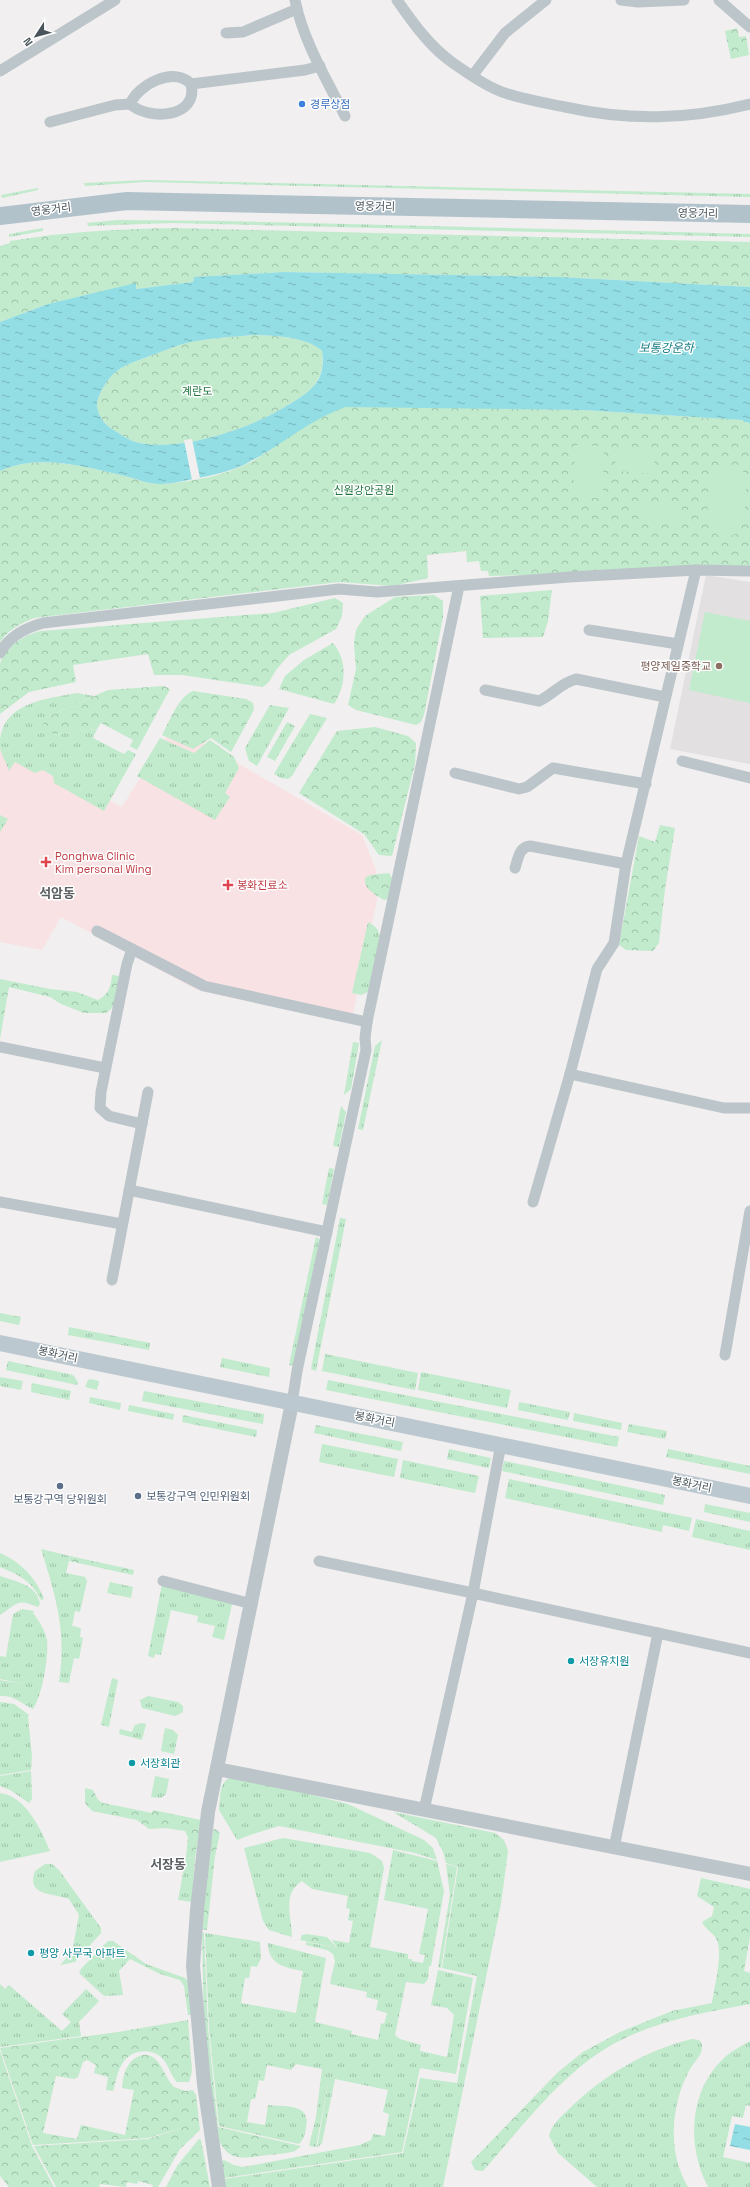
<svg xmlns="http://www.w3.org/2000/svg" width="750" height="2187" viewBox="0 0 750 2187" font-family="'Space Grotesk','Noto Sans KR',sans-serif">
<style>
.education{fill:#e2e0e0}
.medical{fill:#f9e2e3}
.grass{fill:url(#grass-tufts)}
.forest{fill:url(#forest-crowns)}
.garden{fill:#c1ebcc}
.water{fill:url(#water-ripples);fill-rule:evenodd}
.pier{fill:#f1efef}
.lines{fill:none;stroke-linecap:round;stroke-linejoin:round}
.minor{stroke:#bcc5ca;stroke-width:11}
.tertiary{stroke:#bcc5ca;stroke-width:14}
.secondary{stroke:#bcc8cf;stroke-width:16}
.primary{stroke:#b1c2cb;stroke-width:18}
.shop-dot{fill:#3f7fe0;stroke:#fff;stroke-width:1.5}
.education-dot{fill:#8d6e63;stroke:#fff;stroke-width:1.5}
.health-dot{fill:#e0444e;stroke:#fff;stroke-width:1.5}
.service-dot{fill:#5c6f8a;stroke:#fff;stroke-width:1.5}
.culture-dot{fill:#0f9aa8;stroke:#fff;stroke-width:1.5}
.labels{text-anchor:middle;stroke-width:3;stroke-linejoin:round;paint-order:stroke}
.shop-label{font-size:11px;fill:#366cbe;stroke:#fff;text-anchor:start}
.street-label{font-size:11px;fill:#49555a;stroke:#fff}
.park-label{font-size:11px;fill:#20753f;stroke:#fff}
.education-label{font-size:11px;fill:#785e54;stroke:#fff;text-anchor:end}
.health-label{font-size:11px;fill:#be3a42;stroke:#fff;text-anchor:start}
.service-label{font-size:11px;fill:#4e5e75;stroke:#fff;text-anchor:start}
.culture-label{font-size:11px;fill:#0d838f;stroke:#fff;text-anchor:start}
.water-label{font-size:12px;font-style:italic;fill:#198087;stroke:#fff}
.quarter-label{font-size:13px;font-weight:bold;fill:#5c6063;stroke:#fff}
</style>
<defs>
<pattern id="grass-tufts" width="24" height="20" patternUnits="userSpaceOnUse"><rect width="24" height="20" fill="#c1ebcc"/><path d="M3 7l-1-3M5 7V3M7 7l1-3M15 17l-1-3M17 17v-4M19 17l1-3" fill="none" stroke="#9fc1a9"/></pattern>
<pattern id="forest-crowns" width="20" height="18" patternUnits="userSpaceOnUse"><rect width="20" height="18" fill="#c1ebcc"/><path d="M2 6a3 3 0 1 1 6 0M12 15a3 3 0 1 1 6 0" fill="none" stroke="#9fc1a9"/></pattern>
<pattern id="water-ripples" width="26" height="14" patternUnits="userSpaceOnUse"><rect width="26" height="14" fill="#92dee4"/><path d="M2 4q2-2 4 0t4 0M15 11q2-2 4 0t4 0" fill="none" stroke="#79b7bc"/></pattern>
</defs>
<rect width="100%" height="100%" fill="#f1efef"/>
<polygon class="education" points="706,575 750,582 750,764 670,749"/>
<polygon class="medical" points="173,726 362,835 376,870 377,900 351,1023 197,990 61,917 42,950 0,942 0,748 40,763 122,807"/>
<g class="grass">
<polygon points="145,180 750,194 750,197 145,182 85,186 84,183"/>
<polygon points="38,188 38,190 2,198 1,195"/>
<polygon points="118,220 225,221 677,232 750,234 750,237 171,223 88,226 87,223"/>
<polygon points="43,228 43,231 9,237 9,234"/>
<path d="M77,693l17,3 -47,21 8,17 42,-5 -4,9 31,16 4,-4 8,4 -32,57 -50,-28 -1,-7 -10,-6 -8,3 -20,-11 -6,9c-2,-9 -9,-16 -9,-26 0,-42 45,-46 77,-52z"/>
<polygon points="270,705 289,708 257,766 249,761 245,748"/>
<polygon points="310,714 327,718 292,776 288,779 281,778 274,774"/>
<polygon points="287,722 295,726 275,761 267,757"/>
<polygon points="160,738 194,753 210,740 234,757 239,768 225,793 230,797 215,820 137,776"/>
<polygon points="0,815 8,819 0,832"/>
<path d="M368,922c7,4 11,7 12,16l-12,54 -7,3 -9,-2z"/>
<polygon points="382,1040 363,1130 358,1129 375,1046"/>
<polygon points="353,1042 359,1043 351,1089 344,1095"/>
<polygon points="341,1106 346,1112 339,1147 333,1146"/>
<polygon points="329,1168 334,1169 327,1205 322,1204"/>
<polygon points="340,1218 346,1219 316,1371 311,1369"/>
<polygon points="316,1237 320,1240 295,1366 289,1365"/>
<polygon points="0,1313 21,1317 19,1325 0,1321"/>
<polygon points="69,1327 150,1343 149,1350 68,1335"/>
<polygon points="325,1354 418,1373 415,1390 322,1371"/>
<polygon points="222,1358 270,1368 269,1377 220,1367"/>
<polygon points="8,1361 73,1375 78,1382 77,1385 6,1370"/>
<polygon points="421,1372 511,1390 507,1408 418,1390"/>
<polygon points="0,1377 23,1381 21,1390 0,1386"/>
<polygon points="91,1379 99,1381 97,1390 85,1387 88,1380"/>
<polygon points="328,1380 619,1437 617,1447 326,1390"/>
<polygon points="32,1383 71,1391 69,1400 31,1392"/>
<polygon points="144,1391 264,1414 263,1424 142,1401"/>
<polygon points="90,1397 121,1403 120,1410 89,1403"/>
<polygon points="519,1402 570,1412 568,1420 518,1410"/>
<polygon points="129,1405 174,1414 173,1420 128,1411"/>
<polygon points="574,1413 622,1423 621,1430 573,1421"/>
<polygon points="183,1415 257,1430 256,1437 182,1422"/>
<polygon points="629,1424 667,1431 665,1439 627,1432"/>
<polygon points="316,1425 403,1442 401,1451 314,1433"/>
<polygon points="322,1444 398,1459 394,1477 319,1462"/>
<polygon points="449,1449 491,1458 489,1468 447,1459"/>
<polygon points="668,1449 750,1466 750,1474 666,1457"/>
<polygon points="403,1460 479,1476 475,1493 400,1478"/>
<polygon points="504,1461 665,1495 663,1505 502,1471"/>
<polygon points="509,1479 692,1518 689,1531 663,1525 662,1532 505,1498"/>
<polygon points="705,1504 750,1513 750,1522 704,1512"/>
<polygon points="696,1519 750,1531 750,1550 692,1537"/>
<path d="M41,1549l29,7 -4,17 19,4 2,4 -7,31 -5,-1 -3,15 9,2 -1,9 3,1 -4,21 -5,-1 -5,25 -10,-1c8,-50 -3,-85 -18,-133z"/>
<path d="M0,1553c21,9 36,25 44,46l-3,1c-9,-19 -22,-25 -41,-33z"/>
<path d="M0,1576c16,6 37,8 40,28l-2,3c-22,-10 -22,-2 -38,8z"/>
<polygon points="110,1582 133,1587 131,1598 107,1593"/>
<polygon points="162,1584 232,1604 224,1640 212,1637 215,1626 197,1622 198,1616 171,1610 161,1655 155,1654 154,1658 148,1656"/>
<path d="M22,1609l12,2 -1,2c6,8 12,17 14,27 2,17 -5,56 -14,69 -12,-6 -19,-14 -33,-13v-16l28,5 -28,-6v-23l6,1 7,-43z"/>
<polygon points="112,1678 118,1680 109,1727 101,1725"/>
<polygon points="148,1696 178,1702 183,1706 183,1712 175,1716 142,1708 140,1700"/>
<polygon points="0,1702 14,1704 29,1715 28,1717 32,1757 31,1770 0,1775"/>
<polygon points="141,1723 146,1724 142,1740 119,1734 120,1729 132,1732 135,1725"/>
<polygon points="165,1728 173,1730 178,1735 174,1754 161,1751"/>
<polygon points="31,1771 32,1799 29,1803 10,1790 0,1786 0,1776"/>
<polygon points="155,1776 169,1779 166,1794 161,1798 151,1797"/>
<path d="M237,1776l111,28 76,36 9,8 4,12 -22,-7 -136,-27 -26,8 -16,6 -18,-30c2,-16 -1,-32 18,-34z"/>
<path d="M0,1793c26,3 41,37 50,58l-50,11z"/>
<polygon points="393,1812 495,1833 504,1840 508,1851 501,1904 443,2187 225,2187 224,2179 403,2153 420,2078 457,2083 477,1976 442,1968 458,1867 446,1863 443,1852 436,1838"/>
<path d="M283,1838l87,15 12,8 2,7 -14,79 38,7v5h4v2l11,2 2,-8 -6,-1 9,-45 -44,-9 9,-50 44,11 7,30 -13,75h-2l-1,13 -4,5 -18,-2 -11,53 5,4 21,6 -1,6 27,6 7,-42 -7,-7 -16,-3 7,-35 35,8 -17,96 -36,-6 -18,84 -178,26 -2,-17 2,-1 10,5 9,2 117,-22 11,-5 2,-6 12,2 4,-22 -6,-2 5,-22 -53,-11 -13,64 -5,5 12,-70 -13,69 -7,-1 7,-29 6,-48 -26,-5 -5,6 -24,-5 -3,16 -5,-1 -4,19h-4l-4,23 18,3 3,-20c17,2 43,-2 38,22 -1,7 -2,12 -7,17l-80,-18 -10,-98 -4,-95 55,9 1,16 -4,9 -6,-1 -2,12h-4l-4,25 55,10 7,-42c-17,-3 -35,-6 -35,-28l58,15 -11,64 37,9 -1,3 27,6 3,-17 3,1 3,-11 -11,-3 2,-10 -12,-3 1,-5 -37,-8 5,-23 -2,-7 -6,-4 -21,-5v-3l31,6 -5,-8 17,3 4,-22 -5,-1 2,-11 -4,-1 2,-12 -36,-7 -10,-8c-21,13 -10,37 -10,56l-23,-7 -6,-9 2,-11 -2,11 -19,-73z"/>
<polygon points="186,1857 195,1858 192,1902 178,1900"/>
<path d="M45,1864h7l7,6 42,58v5l-26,29 -15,3 12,-13 7,-37 -10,-16c-14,-6 -44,-2 -34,-28z"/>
<polygon points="446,1864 457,1867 441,1968 438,1967 450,1895"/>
<polygon points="108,1941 113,1941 146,1964 185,1978 188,1981 193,2014 188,2015 184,1986 180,1980 160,1974 130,1959 119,1971 123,1995 104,1996 79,1973 81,1969"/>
<polygon points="0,1984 5,1989 9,1985 62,2031 71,2022 62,2014 86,1989 99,2001 79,2022 81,2036 0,2047"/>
<path d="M692,2039l7,1 3,4c1,12 -8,17 -13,27 -18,34 -22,81 -1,116h-91l-39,-34 -9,-17c3,-12 11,-18 19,-26 34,-34 78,-60 124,-71z"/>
<path d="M750,2041v65l-4,-1 -3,13 -11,-2 -9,41 27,6v24h-42c-22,-43 -19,-98 18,-131 7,-6 16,-10 24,-15z"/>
</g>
<g class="forest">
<polygon points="737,28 739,37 746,36 749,55 731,59 725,31"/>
<path d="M172,228l578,14v45l-191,-10 -275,-5 -90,5 -1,5 -57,7 -1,-5 -87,20 -48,18v-76l10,-3v-2c54,-9 107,-12 162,-13z"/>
<path d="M253,335c22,1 52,1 69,16 4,32 -14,42 -39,57 -37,22 -101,43 -144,35 -8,-2 -16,-7 -22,-11 -10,-5 -18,-13 -20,-25 -1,-10 11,-30 20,-36 9,-7 20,-10 30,-14 13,-4 26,-11 40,-14 21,-5 44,-6 66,-8z"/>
<path d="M387,406l195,4 162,10v2l6,1v146l-261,7 -1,-5h-7l-2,-10 -12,1 -1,-11 -39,4 1,23 -35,8 -54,-4 -305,36c-14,6 -25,11 -34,24v-171c38,-18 85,-4 125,5 12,3 25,9 38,8 28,-2 63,-9 88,-22 31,-17 59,-47 94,-55 13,-2 29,-1 42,-1z"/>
<polygon points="552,590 548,621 543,637 483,638 480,596"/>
<polygon points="434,595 443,601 443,617 424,715 421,722 416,725 356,710 348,705 356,669 354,644 356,630 365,616 395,597"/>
<path d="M335,598l8,5 -1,13 -6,13 -47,26 -13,15 -7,12 -6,5 -81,-12h-28l-6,-21 -75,11 3,17 -47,10 -29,22c0,-12 0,-39 0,-50 5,-18 24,-29 41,-33l232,-18z"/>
<path d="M333,643c15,18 13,42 1,61l-55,-15 6,-13 19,-16z"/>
<polygon points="164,686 170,689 137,750 130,746 133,740 101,723 97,729 55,734 40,730 47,717 108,690"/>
<path d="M193,691l53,8 7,4 1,7 -23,42 -20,-14 -18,11 -31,-14c8,-14 16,-38 31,-44z"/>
<polygon points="375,727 408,736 416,743 415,764 392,856 379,855 364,834 299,793 337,731"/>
<polygon points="660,825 675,828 665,889 659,943 653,951 626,950 619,945 639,836 655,842"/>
<path d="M389,873l3,5 -4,21 -4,1c-9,-6 -20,-10 -19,-22l5,-3z"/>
<path d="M112,975l7,1 -3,24 -5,9 -5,4h-22l-23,-9 -11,-7 -41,-10 -9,52v-60l50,10 27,3 21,8c11,-6 13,-13 14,-25z"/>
<polygon points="70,1556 134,1570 133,1575 69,1561"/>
<polygon points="85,1788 93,1790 98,1800 103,1803 152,1813 153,1810 201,1820 195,1858 186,1857 188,1837 185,1831 165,1828 149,1829 137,1820 92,1811 85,1803"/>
<polygon points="214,1828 220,1833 215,1856 207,1930 201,1929 207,1861"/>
<path d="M701,1878l49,11v48l-6,34 6,2v31c-44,8 -89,16 -129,36 -55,27 -98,86 -138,131l-8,-1 -4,-8 87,-90 25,-20 37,-20 52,-21 40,-8c2,-14 12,-53 4,-65 -4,-6 -10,-8 -14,-16l10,-6 2,-9 -17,-11z"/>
<path d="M202,1932l2,1 4,95 10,99 83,19 -6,5c-9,3 -19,3 -28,4 -27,4 -41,7 -51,-22l-12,-106z"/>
<polygon points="306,1934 327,1937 337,1948 300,1940 302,1935"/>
<path d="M188,2020l4,51 -3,11h-12c-7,-7 -8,-17 -15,-24 -12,-11 -32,-8 -40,6 -5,8 -6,18 -9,27l-7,-1 2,-13 -14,-4 2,-8 -9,-5 -4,2 -5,15 -4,2 -18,-3 -13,57 34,6 4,-14 44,10 9,-45 -12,-2c1,-11 3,-22 12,-29 24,-16 29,18 40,28l11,4 8,-1 3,5 4,35 -20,19 -22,38h-6l1,-2 -15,-4 -1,3 -10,-2 -1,5 -26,-3 -1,3h-43l-22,-41 114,-7 40,-13 -40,12 -115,7 -33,-97 118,-16z"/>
<polygon points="0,2051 32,2146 54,2187 9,2187 0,2176"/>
<polygon points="199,2139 201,2140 210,2187 166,2187 177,2166"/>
</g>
<g class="garden">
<polygon points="575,445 604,446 603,498 573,497"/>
<polygon points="616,447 655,449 654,474 615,471"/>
<path d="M729,464c5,1 11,2 14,7 6,8 2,50 -3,60 -39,27 -36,-44 -26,-62z"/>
<polygon points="641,502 682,503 682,523 640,522"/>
<polygon points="705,612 750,621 750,703 689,690"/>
</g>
<g class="water">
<path d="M284,272l275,5 191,10v136l-6,-1 -1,-2 -161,-10 -236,-3c-36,12 -62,37 -95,54 -17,10 -38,14 -58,18 -10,2 -22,5 -33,5 -12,0 -23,-5 -35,-8 -39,-9 -87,-23 -125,-5v-149l48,-18 88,-21v6l57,-7 1,-5zM253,335c22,1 52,1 69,16 5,32 -14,42 -39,57 -37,22 -101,43 -144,35 -8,-2 -16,-7 -22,-11 -10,-5 -18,-13 -20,-25 -1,-10 11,-30 20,-36 9,-7 20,-10 30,-14 13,-4 26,-11 40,-14 21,-5 44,-6 66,-8z"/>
<polygon points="735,2124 750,2127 750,2150 730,2146"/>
</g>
<polygon class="pier" points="192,439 200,478 192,480 184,440"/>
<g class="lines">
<g class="minor">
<path d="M295,0c8,41 32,80 50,116"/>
<path d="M397,0c16,23 33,47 56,63 16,11 37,26 55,31 19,6 38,9 57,13 64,14 121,13 185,-3"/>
<polyline points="621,0 638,2 684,0"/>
<polyline points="719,0 750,27"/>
<polyline points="226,33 243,32 297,9"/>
<polyline points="0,71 115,0"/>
<polyline points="473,75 505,33 546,0"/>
<path d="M130,104c19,17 69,14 61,-20"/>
<path d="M50,122l65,-17 15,-1c9,-20 44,-38 61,-20l114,-14 15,-4"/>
<polyline points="589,630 678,644"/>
<path d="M0,653c9,-17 25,-25 43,-30l296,-34 38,3 192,-15 127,-7 54,1"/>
<path d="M485,690l54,11c15,-7 20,-17 37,-22l89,18"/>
<polyline points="682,761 750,778"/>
<polyline points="455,773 519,789 527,787 553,768 646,784"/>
<path d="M515,868c3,-9 4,-21 15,-22l96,18"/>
<polyline points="97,931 204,986 367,1022"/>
<polyline points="132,949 127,964 101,1092 100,1108 109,1116 142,1124"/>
<polyline points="0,1047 105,1068"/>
<polyline points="570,1074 724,1108 750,1108"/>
<polyline points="129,1190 327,1232"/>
<polyline points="0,1202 122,1224"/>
<polyline points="533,1202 570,1074 597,969 614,943 626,864 696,570"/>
<polyline points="112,1280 148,1092"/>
<polyline points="725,1355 750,1211"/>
<polyline points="292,1403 297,1371 366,1050 365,1038 367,1022 459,586"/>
<polyline points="319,1561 473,1593 750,1653"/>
<polyline points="163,1581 252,1604"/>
<polyline points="424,1810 473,1593 501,1444"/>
<polyline points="614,1848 658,1633"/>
</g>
<g class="tertiary">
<polyline points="217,1769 750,1874"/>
<polyline points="219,2187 204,2084 193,1966 197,1910 208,1812 292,1403"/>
</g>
<polyline class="secondary" points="0,1343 750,1496"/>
<polyline class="primary" points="0,216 127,201 750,214"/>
</g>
<circle class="shop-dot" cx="302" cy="104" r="4"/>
<circle class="education-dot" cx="719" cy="666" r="4"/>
<g class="health-dot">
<path d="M44 856h4v4h4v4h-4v4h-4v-4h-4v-4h4z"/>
<path d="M226 879h4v4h4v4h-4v4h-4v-4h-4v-4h4z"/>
</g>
<g class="service-dot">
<circle cx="60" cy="1486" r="4"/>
<circle cx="138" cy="1496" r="4"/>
</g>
<g class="culture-dot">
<circle cx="571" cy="1661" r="4"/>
<circle cx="132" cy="1763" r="4"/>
<circle cx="31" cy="1953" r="4"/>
</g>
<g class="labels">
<g class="shop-label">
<text x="310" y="108">경루상점</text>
</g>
<g class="street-label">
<text transform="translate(375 206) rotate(1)" y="4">영웅거리</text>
<text transform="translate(51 209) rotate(-7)" y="4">영웅거리</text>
<text transform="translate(698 213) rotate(1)" y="4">영웅거리</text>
<text transform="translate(58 1354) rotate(12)" y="4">봉화거리</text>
<text transform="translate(375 1419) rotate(11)" y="4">봉화거리</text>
<text transform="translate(692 1484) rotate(12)" y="4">봉화거리</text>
</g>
<g class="park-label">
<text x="197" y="395">계란도</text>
<text x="364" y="494">신원강안공원</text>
</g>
<g class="education-label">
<text x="711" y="670">평양제일중학교</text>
</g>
<g class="health-label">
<text x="55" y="860">Ponghwa Clinic<tspan x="55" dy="13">Kim personal Wing</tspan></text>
<text x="237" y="889">봉화진료소</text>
</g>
<g class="service-label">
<text x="146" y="1500">보통강구역 인민위원회</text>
<text x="60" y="1503" text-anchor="middle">보통강구역 당위원회</text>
</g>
<g class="culture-label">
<text x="579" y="1665">서장유치원</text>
<text x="140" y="1767">서장회관</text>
<text x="39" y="1957">평양 사무국 아파트</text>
</g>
<g class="water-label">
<text x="666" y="352">보통강운하</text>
</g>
<g class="quarter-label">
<text x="57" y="898">석암동</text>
<text x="168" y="1869">서장동</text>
</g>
</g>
<g transform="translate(36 36) rotate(234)" stroke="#ffffff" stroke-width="3" paint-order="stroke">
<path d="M0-3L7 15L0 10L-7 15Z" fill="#49555a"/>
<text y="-6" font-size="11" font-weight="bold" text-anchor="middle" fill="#49555a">N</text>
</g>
</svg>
